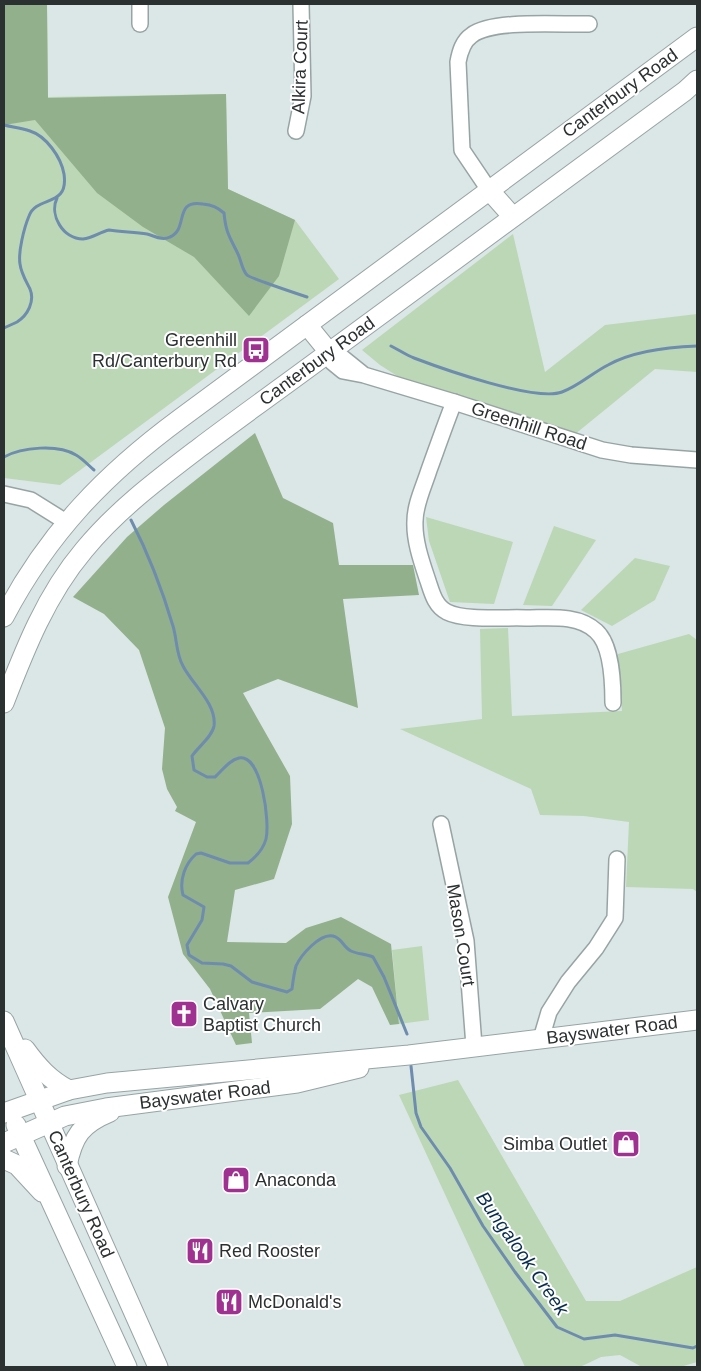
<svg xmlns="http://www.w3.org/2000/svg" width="701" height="1371" viewBox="0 0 701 1371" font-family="Arial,sans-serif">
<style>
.green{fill:#bcd7b6}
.forest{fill:#93b08c}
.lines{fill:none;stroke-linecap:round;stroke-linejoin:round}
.stream{stroke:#6e8cad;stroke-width:3}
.minor-casing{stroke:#98a4a4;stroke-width:18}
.major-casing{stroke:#98a4a4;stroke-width:21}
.minor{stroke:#fff;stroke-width:15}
.major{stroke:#fff;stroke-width:19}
.labels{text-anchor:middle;stroke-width:4;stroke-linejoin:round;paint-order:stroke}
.street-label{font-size:18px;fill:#2b3030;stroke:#fff}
.poi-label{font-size:18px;fill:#2b3030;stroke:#fff;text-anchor:start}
.water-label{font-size:19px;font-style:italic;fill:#092d4e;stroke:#fff}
</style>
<rect width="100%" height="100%" fill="#dae7e6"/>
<g class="green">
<polygon points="4,4 47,4 48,97 226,94 228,189 295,220 339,279 60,485 4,478"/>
<polygon points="513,234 545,372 605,325 697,314 697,372 655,369 574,435 402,379 380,365 362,350"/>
<polygon points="426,517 513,542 494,604 450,602 429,541"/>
<polygon points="554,526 596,540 552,606 523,605"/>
<polygon points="635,558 670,566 655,600 612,626 581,610"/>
<polygon points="508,628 512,716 622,711 618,654 689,634 697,640 697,892 693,889 626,887 629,822 584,816 540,815 531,789 400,729 482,719 480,629"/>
<polygon points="422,946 429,1020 399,1024 392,950"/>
<polygon points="458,1080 586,1301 620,1301 697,1267 697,1362 680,1367 642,1367 620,1355 601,1357 580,1367 525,1367 399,1095"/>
</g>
<g class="forest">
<polygon points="4,4 47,4 48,98 226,94 228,189 295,220 279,276 249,316 194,257 143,227 97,193 35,120 4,125"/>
<polygon points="255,433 283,498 333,523 339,565 413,565 419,595 343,599 358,708 278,679 243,693 290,776 292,824 274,879 235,890 227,942 286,943 306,928 341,917 391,944 399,1024 390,1025 372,987 358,979 320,1009 249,1013 252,1043 236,1045 210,989 183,954 168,897 196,822 175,811 177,807 167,789 162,769 165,728 139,650 104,614 73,597 127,537 164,505"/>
</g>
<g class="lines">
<g class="stream">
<path d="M4,125c8,2 17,3 26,6 16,5 31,26 34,43 5,34 -27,21 -35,42 -5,12 -11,36 -9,48 1,9 6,17 10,25 5,12 -2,26 -13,33 -4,2 -9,4 -13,6"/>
<path d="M57,198c-8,17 6,41 26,41 10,-1 17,-7 26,-9 13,2 26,2 38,4 8,2 15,7 23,3 19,-8 3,-38 33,-33 9,1 14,3 21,9 2,21 6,24 14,41 3,6 4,16 9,21 3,3 51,19 60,22"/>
<path d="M391,346c8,4 15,9 23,12 29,11 122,44 148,34 17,-6 30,-19 46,-27 25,-14 61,-18 89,-19"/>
<path d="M4,457c18,-10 54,-13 72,-2 7,4 12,10 18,15"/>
<path d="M131,520c17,33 31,69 42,106 4,13 3,28 10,40 9,18 34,38 31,60 -2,11 -16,21 -22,30l2,14 13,7h8c7,-6 14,-17 24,-19 23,-4 31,65 27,81 -3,11 -10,18 -18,24h-18l-29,-10 -5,1c-11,10 -17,26 -13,41l21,12 -2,13 -15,25 2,10 13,8 21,1 8,2 21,16 35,10 5,-3c1,-8 2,-16 4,-23 5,-11 24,-33 37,-30 9,2 10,11 18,15 6,3 15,3 22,6l11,20 23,57"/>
<polyline points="411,1066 416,1113 421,1127 450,1168 483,1226 515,1272 557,1327 584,1339 615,1335 693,1348 697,1346"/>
</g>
<defs>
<g id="minor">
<polyline points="140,4 140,24"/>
<polyline points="296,131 303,96 301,4"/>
<path d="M489,190l-27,-40 -4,-88c2,-11 5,-21 14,-27 21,-16 90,-10 117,-11"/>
<polyline points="364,375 338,354 329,352 332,362 343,371 364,375 454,402 602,450 631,455 697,460"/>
<path d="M454,402c-9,23 -17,46 -25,68 -5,16 -14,34 -14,51 -1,20 7,42 13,60 4,12 7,25 19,31 18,9 58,5 79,6 23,0 52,-4 70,13 16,14 17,52 17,72"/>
<polyline points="4,494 31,500 66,522"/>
<polyline points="441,824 466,941 474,1046"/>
<polyline points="541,1039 549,1012 568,982 596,948 615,918 617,859"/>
</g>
<g id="major">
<polyline points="489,190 513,217"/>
<polyline points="307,325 329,352"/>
<path d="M4,617c44,-84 101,-143 177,-199l516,-381"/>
<path d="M4,703c21,-54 42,-108 80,-153 33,-40 73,-70 115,-102 37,-28 75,-55 113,-83 124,-91 248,-183 373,-274l12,-11"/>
<polyline points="4,1021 158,1367"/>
<path d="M25,1049c13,18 25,31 44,41"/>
<polyline points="4,1113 69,1090 107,1083 409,1055 697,1020"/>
<polyline points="16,1125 127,1367"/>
<polyline points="4,1143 65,1116 106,1108 297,1083 359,1068"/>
<polyline points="4,1159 17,1165 42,1192"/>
<path d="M67,1166c6,-30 14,-42 43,-54"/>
</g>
</defs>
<use href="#minor" class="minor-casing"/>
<use href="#major" class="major-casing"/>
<use href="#minor" class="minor"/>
<use href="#major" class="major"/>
</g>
<defs>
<symbol id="bus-square" viewBox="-11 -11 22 22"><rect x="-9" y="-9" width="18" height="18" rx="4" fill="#9f3291" stroke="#fff"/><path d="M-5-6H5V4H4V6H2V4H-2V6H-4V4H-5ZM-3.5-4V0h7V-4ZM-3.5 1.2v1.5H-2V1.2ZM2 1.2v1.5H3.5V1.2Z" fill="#fff"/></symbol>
<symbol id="church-square" viewBox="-11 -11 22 22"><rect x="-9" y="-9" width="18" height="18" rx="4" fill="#9f3291" stroke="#fff"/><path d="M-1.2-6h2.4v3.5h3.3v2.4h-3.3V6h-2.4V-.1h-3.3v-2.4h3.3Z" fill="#fff"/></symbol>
<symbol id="shop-square" viewBox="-11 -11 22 22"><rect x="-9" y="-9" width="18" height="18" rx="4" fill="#9f3291" stroke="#fff"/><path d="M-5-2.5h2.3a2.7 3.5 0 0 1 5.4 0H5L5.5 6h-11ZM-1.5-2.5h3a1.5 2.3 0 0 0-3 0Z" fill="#fff"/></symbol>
<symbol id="restaurant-square" viewBox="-11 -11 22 22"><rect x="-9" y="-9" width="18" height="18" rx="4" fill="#9f3291" stroke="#fff"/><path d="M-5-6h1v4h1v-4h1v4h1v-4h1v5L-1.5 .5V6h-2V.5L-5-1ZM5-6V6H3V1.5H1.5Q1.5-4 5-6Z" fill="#fff"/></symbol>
</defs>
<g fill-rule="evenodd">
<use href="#bus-square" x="240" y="334" width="32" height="32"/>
<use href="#church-square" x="168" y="998" width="32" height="32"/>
<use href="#shop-square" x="610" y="1128" width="32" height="32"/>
<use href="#shop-square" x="220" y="1164" width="32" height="32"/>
<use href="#restaurant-square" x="184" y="1235" width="32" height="32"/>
<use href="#restaurant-square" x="213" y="1286" width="32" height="32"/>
</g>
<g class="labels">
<g class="street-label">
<text transform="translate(300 67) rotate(-88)" y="6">Alkira Court</text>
<text transform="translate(620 93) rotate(-36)" y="6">Canterbury Road</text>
<text transform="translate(317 361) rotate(-36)" y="6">Canterbury Road</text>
<text transform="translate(529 426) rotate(18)" y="6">Greenhill Road</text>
<text transform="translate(461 935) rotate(81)" y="6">Mason Court</text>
<text transform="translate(612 1030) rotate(-7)" y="6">Bayswater Road</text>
<text transform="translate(205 1095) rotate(-7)" y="6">Bayswater Road</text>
<text transform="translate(81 1194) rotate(66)" y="6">Canterbury Road</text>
</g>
<g class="poi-label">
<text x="237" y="346" text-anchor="end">Greenhill<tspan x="237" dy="21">Rd/Canterbury Rd</tspan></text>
<text x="203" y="1010">Calvary<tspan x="203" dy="21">Baptist Church</tspan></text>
<text x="607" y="1150" text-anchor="end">Simba Outlet</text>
<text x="255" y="1186">Anaconda</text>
<text x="219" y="1257">Red Rooster</text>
<text x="248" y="1308">McDonald's</text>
</g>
<g class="water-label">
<text transform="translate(523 1253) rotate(55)" y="7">Bungalook Creek</text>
</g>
</g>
<rect width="701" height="1371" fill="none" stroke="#2b3030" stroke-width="10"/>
</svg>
